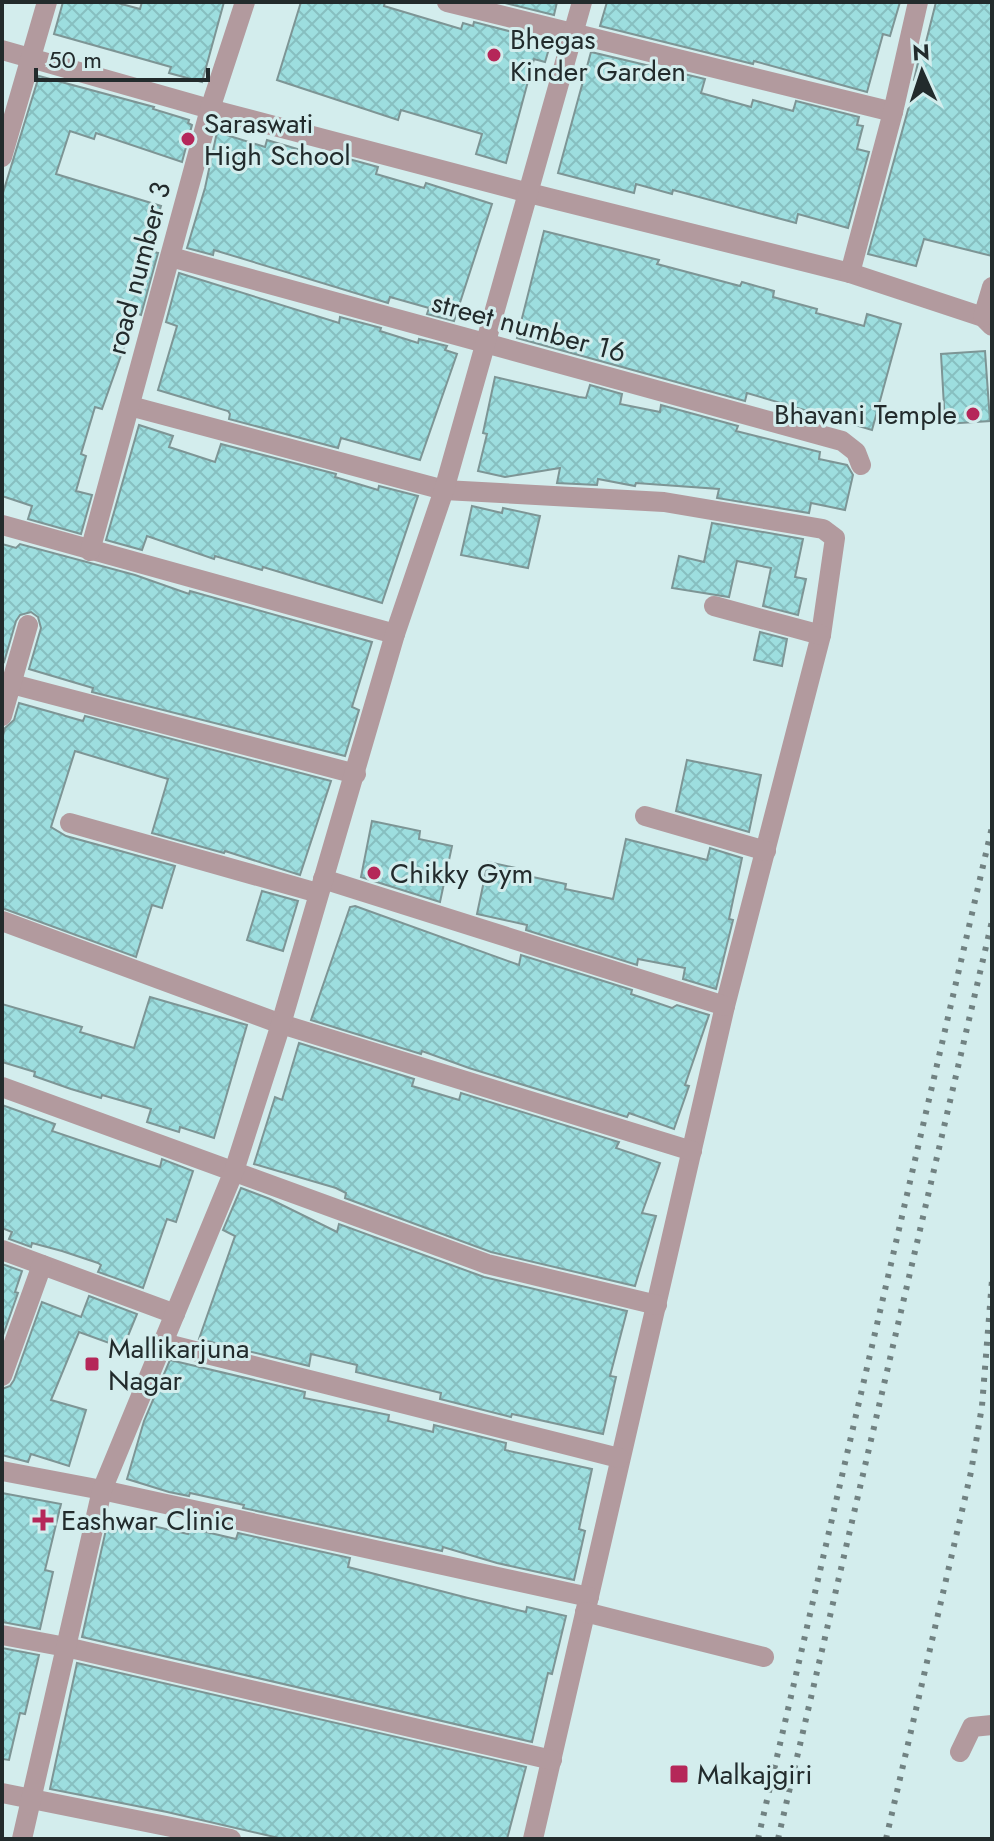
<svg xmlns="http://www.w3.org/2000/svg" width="994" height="1841" viewBox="0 0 994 1841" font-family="Jost,sans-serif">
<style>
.building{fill:url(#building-cross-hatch);stroke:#7d9595;stroke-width:2}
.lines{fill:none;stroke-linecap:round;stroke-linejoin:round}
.street{stroke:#b29a9e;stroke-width:20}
.rail{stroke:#718282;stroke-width:6;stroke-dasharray:4 8;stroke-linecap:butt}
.poi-dot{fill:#b52759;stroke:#d3eded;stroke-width:3}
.labels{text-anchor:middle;stroke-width:6;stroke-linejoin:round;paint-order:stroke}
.poi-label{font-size:28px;fill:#222b2c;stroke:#d3eded;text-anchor:start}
.street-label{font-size:28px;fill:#222b2c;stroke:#d3eded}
</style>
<defs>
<pattern id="building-cross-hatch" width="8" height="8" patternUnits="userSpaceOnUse" patternTransform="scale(2)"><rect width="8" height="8" fill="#9ddedf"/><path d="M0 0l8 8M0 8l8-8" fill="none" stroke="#87bfc0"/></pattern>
</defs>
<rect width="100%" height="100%" fill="#d3eded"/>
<g class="building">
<polygon points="63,2 114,2 140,9 142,2 224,2 202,82 169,73 171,67 54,34"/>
<polygon points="301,2 385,2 384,6 461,29 463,23 473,26 474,22 551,42 545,62 534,59 506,163 476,154 482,134 401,110 398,120 277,80"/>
<polygon points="501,2 557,2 554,15"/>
<polygon points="607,2 900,2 890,36 883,34 867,92 754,61 753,64 600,26"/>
<polygon points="936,2 992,2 992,256 924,239 916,266 868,254 916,81 914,80 922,45 925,46"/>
<polygon points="591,52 705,79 701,93 751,107 753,100 793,111 796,101 859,117 857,125 863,126 857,149 869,152 848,228 798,214 796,223 673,190 672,194 636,184 634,193 558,173"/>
<polygon points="39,76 154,107 153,109 189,120 188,123 192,125 182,162 96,133 94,139 70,131 56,174 161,206 147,250 158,253 141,315 136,313 102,409 95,407 81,454 86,456 76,491 92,495 81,534 28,519 32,506 2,496 2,196"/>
<polygon points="217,132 265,147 267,140 348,164 349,159 378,167 376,174 424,188 426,183 492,204 454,321 427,314 429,308 390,297 388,303 214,250 213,255 187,248 205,188"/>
<polygon points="544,231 659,260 657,264 740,286 742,282 774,291 773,297 817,309 816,313 864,326 867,314 901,324 872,430 747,393 745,401 517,338"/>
<polygon points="179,273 339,323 340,317 381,328 380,331 418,343 419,339 447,346 445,350 457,354 420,460 341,438 338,448 229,419 230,414 228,411 158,390 177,326 166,322"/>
<polygon points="985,351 990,421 945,424 941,354"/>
<polygon points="495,377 579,397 586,398 590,385 622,394 620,404 660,412 661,405 738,426 736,431 820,452 819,459 847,465 853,475 845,510 811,503 809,513 717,498 719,489 636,483 635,486 598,479 597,485 557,483 560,468 505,477 478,471 487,434 483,433"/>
<polygon points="139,425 173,436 169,447 215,462 221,444 336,474 335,477 378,490 379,486 418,496 382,603 263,567 262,570 215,556 214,559 147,536 142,550 106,540"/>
<polygon points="472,506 502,513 503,508 540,516 528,568 461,555"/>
<polygon points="712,523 803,539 795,577 806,579 798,615 763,606 771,568 737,561 729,597 672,588 679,556 704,562"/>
<polygon points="2,544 16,548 20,544 135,575 189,594 190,591 372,642 352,707 359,710 345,756 92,692 93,688 29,669 41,628 38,617 31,612 20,615 16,621 4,662 2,661"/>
<polygon points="760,632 787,639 782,666 754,660"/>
<polygon points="19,703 83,721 85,716 331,781 300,875 225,851 224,853 152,833 168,779 75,751 51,827 66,836 175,866 162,908 152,905 136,957 2,908 2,739 5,728 14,720"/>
<polygon points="687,760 761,775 749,832 676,811"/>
<polygon points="372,821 420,831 419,839 452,846 440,902 361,877"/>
<polygon points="626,839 707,860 710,848 742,858 729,919 733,920 716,989 683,979 685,968 638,959 637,965 526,930 527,925 477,914 488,862 525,870 523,875 566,884 565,889 613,899"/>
<polygon points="262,891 298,901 283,951 247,940"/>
<polygon points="355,906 519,965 521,955 632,990 631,994 672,1008 677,1005 709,1015 685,1085 689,1086 674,1129 629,1113 627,1117 469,1068 422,1051 421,1054 311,1020 350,907"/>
<polygon points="150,997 247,1025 214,1138 180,1127 179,1132 147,1122 151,1109 102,1095 101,1098 71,1089 34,1076 35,1072 2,1062 2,1004 82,1027 80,1032 134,1048"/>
<polygon points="299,1043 414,1079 412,1086 459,1100 461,1093 619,1142 616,1148 660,1163 642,1213 656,1216 635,1286 491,1252 345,1198 346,1193 336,1188 254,1164 275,1097 282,1100"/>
<polygon points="2,1105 55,1124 52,1131 135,1159 160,1167 162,1159 193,1171 176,1222 167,1219 143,1288 98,1272 101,1265 98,1263 62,1251 32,1243 31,1247 9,1239 12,1232 2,1228"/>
<polygon points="241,1188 270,1199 337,1232 339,1224 484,1277 627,1311 610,1376 616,1377 603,1434 512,1414 511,1417 440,1399 441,1393 356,1372 357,1365 311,1354 309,1366 199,1339 235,1236 223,1230"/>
<polygon points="2,1264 22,1271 15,1292 18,1293 2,1338"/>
<polygon points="89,1296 137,1314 123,1348 79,1332 51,1400 86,1410 69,1466 31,1454 28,1462 2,1455 2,1389 10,1386 14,1380 42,1302 81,1317"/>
<polygon points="170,1360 305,1392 304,1398 389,1415 388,1421 433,1432 434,1425 506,1443 505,1450 592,1469 579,1529 585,1531 574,1580 497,1563 443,1547 442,1551 243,1508 244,1505 190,1493 189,1496 169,1492 127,1479 144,1421"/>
<polygon points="2,1493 61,1504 45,1570 53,1572 40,1629 2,1622"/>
<polygon points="109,1516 188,1534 189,1528 236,1539 238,1533 350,1558 348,1567 468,1598 526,1612 527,1607 566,1616 552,1674 548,1673 532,1742 82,1637"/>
<polygon points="2,1648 39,1655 25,1714 20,1713 9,1760 2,1759"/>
<polygon points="77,1663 526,1767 507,1839 283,1839 167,1812 50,1789"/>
</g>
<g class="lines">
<g class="street">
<polyline points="447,2 893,112"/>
<polyline points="2,50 210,109 529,193 850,273 983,317 992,326"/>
<polyline points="2,157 47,2"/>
<polyline points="171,257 842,441 856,452 861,465"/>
<polyline points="850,273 893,112 918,2"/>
<polyline points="983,317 992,287"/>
<polyline points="130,406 444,490 664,502 823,529 835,538 821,635 725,1006 533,1839"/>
<polyline points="2,525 395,634"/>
<polyline points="90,551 210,109 245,2"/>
<polyline points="714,606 821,635"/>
<polyline points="12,684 356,774"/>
<polyline points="2,716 28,625"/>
<polyline points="645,816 766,851"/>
<polyline points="70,823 318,893"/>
<polyline points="323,879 725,1006"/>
<polyline points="2,921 281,1024 692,1151"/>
<polyline points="2,1087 487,1264 657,1305"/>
<polyline points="2,1250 175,1314"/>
<polyline points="163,1343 619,1458"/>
<polyline points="2,1376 42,1265"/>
<polyline points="2,1471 102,1490 589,1597"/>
<polyline points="585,1612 764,1657"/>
<polyline points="2,1635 66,1647 552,1760"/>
<polyline points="960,1752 972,1727 992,1725"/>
<polyline points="2,1793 231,1839"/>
<polyline points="22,1839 102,1490 234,1171 281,1024 395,634 444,490 582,2"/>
</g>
<g class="rail">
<polyline points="758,1839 992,827"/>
<polyline points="778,1839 992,921"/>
<polyline points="886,1839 971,1472 982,1406 992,1280"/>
</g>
</g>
<g class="poi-dot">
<circle cx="494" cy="55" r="8"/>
<circle cx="188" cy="139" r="8"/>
<circle cx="973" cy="414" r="8"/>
<circle cx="374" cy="873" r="8"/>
<rect x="84" y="1356" width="16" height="16" rx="4"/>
<path d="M39 1508h8v8h8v8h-8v8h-8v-8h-8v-8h8z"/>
<rect x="669" y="1764" width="20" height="20" rx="4"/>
</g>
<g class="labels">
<g class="poi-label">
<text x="510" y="49">Bhegas<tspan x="510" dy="32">Kinder Garden</tspan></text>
<text x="204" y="133">Saraswati<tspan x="204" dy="32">High School</tspan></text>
<text x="957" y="424" text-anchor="end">Bhavani Temple</text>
<text x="390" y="883">Chikky Gym</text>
<text x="108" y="1358">Mallikarjuna<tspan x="108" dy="32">Nagar</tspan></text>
<text x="61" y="1530">Eashwar Clinic</text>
<text x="697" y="1784">Malkajgiri</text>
</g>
<g class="street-label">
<text transform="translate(138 268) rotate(-75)" y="10">road number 3</text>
<text transform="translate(529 327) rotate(15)" y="10">street number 16</text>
</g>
</g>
<rect width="994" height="1841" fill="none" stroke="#222b2c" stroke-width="8"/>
<g transform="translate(922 72) rotate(357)" stroke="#d3eded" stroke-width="6" paint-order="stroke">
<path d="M0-6L14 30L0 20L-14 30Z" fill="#222b2c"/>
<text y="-12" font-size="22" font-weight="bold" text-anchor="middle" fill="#222b2c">N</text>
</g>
<path d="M36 68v12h172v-12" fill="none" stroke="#222b2c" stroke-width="4"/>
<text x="48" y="68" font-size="24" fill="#222b2c" stroke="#d3eded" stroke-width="6" paint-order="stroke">50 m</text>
</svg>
